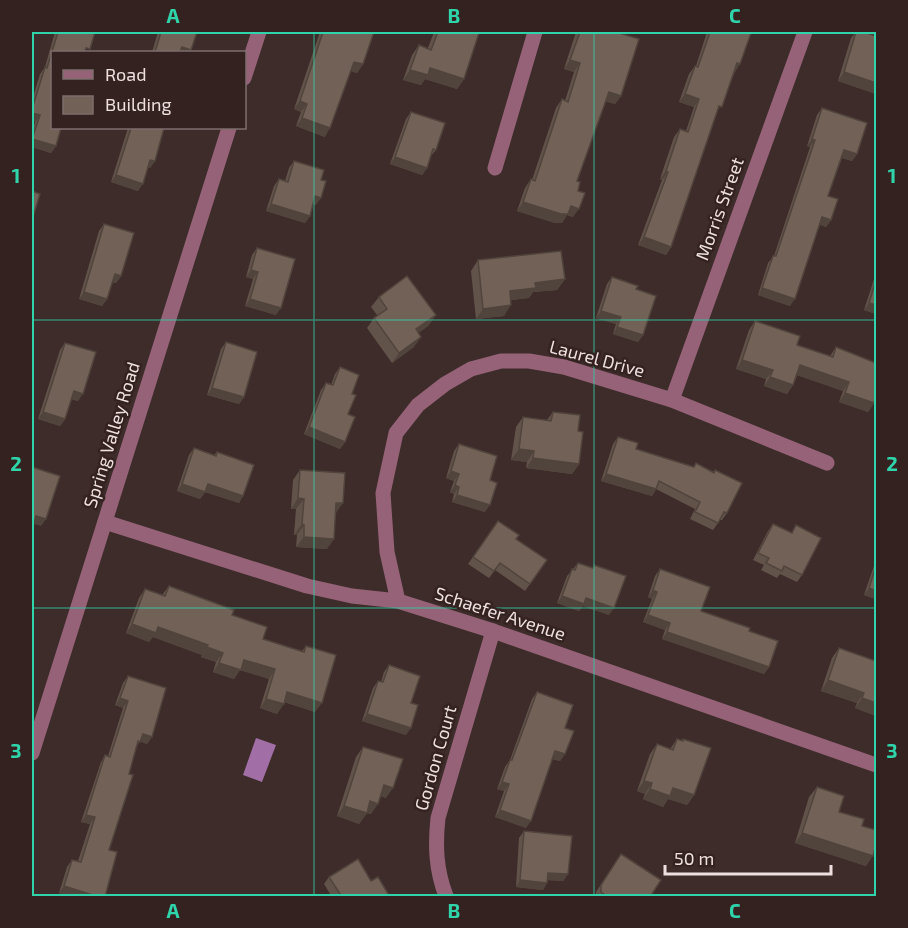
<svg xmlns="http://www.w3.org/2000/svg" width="908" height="928" viewBox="0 0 908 928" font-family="'Exo 2',sans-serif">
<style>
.water{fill:#a16fa6}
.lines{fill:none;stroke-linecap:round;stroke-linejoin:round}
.minor{stroke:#956277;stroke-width:15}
.wall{fill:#62534a}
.shaded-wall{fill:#50443c}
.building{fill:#726156;stroke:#50443c;stroke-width:1.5}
.grid{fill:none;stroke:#2fd4aa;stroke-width:1.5;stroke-opacity:0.55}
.labels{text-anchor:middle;stroke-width:5;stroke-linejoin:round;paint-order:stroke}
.street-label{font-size:18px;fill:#ede0df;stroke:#342221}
.neatline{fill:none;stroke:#2fd4aa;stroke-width:2}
.grid-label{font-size:20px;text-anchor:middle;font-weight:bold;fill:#2fd4aa}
</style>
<rect width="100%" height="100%" fill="#3e2c2b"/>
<polygon class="water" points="256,738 276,745 262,782 243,775"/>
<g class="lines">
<g class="minor">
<polyline points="244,78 259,32"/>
<polyline points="495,168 535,32"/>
<polyline points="672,400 805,32"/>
<polyline points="105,522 307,586 352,596 398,601 493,631 876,765"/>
<polyline points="398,601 387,552 383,493 396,433 418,405 445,384 471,369 501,361 529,361 564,367 672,400 827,463"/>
<polyline points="32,753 229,128"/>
<path d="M446,896c-10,-26 -11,-50 -8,-78l55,-187"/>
</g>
</g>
<g class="wall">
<polygon points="55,32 95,32 52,52 56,146 51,153 32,147 32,133 35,122 32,121 32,100 40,74 45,67"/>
<polygon points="158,32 197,32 191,50 189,52 152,52"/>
<polygon points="320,32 373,32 363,64 357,73 351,71 325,137 296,126 301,112 294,109"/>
<polygon points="434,32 474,32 464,79 457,89 425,79 421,85 403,80 412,55 419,45 428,48"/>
<polygon points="576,32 616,32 621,96 615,104 606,101 577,181 578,191 573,217 567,215 562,223 555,223 517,211 525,188 531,179 532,180 556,108 562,99 565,101 574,72 564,69"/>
<polygon points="707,32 748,32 735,72 716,115 671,247 666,255 638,245 662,180 660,179 674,137 680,129 686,131 694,107 679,102 689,74 695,66 696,66"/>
<polygon points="856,32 864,32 876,36 876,94 838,81 851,38"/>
<polygon points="822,108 857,154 852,161 842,158 828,196 831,220 826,227 819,224 790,306 758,295 768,263 774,256 810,147 807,146 817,115"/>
<polygon points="411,112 436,150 430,157 427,168 422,175 390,164 406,119"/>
<polygon points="128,128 164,128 155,161 150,168 148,167 138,191 111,182"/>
<polygon points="294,161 316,205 313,204 310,216 305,223 266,211 274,186 279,179 285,181 289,168"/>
<polygon points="104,224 121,276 116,283 112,282 107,299 102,306 79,299 99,231"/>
<polygon points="257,248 276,315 245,306 253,279 246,277 252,255"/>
<polygon points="478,260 565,279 557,290 533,292 529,298 511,300 504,316 476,319 471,271"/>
<polygon points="876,273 876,314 864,310"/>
<polygon points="612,277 636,289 643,335 638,342 613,334 616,324 596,318 607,284"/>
<polygon points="379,297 436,315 428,326 418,333 414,347 392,363 367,328 374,318 378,316 371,307"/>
<polygon points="755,321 797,345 830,356 836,347 874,403 868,412 839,402 843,391 797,375 793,385 787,394 764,386 766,379 736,369 749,330"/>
<polygon points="226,342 244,397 239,404 207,395 221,349"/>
<polygon points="65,343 78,401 71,399 65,419 60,426 38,419 60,350"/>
<polygon points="340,367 352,394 348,414 345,442 340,449 304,434 321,390 326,383 331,385 335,374"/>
<polygon points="553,412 578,431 579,464 572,474 526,468 527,462 511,460 516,427 523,417 547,420"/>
<polygon points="618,437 636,449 693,467 696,463 714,472 715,470 727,513 722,520 720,520 713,530 690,519 695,509 656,489 652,496 601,481 613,444"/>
<polygon points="459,444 490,480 485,512 452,502 454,494 450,492 454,481 446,478 454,451"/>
<polygon points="194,448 214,455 217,452 243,496 239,503 205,492 200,499 177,491 189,455"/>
<polygon points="300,470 336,513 327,549 296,547 297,535 294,535 296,509 291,509 293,480"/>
<polygon points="498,521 516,539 547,560 525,591 495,570 489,578 468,564"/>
<polygon points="773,524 791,533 796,525 802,575 797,582 780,574 777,578 761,570 764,565 753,560 768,531"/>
<polygon points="876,560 876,599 864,595"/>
<polygon points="578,563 592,568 594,565 609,615 583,606 579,611 557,603 567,576"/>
<polygon points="660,569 701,611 749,631 769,667 764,674 662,639 665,630 643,622 652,599 648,597 655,576"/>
<polygon points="169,586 232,615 263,639 302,651 306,646 315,712 284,702 277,714 260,708 269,679 240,670 234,679 213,672 216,662 201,657 202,655 153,637 149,642 126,633 139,598 145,589 162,595"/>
<polygon points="839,648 876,661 876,716 855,708 857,703 821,691 832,658"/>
<polygon points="389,665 406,735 362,721 373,688 378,681 381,682 384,672"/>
<polygon points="128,676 152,737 147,744 140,741 136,747 109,850 105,897 72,897 59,893 67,867 72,860 78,861 90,824 81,822 101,762 105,755 108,756 123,708 115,705 123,683"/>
<polygon points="537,692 565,728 565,754 560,761 552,759 526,828 495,817 504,791 497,789 505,767 510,760 532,699"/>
<polygon points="677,739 682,741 683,739 694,795 687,805 668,799 663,807 643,799 645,794 637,791 650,754 657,744 670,749"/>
<polygon points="363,747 386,798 380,796 371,814 367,813 359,824 337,816 356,757"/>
<polygon points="817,787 839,812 862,826 866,866 795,843 809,797"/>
<polygon points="524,831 568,874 563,881 548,880 543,890 516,887 519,838"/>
<polygon points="621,854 650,897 596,897 596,892"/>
<polygon points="329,877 371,881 390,897 332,897 324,884"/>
</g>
<g class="shaded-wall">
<polygon points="182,47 191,50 189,52 178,52"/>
<polygon points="570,60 580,63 574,72 564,69"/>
<polygon points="354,62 363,64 357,73 348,70"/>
<polygon points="737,63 740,64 735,72 732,71"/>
<polygon points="430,68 464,79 457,89 425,79 421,85 403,80 410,70"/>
<polygon points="844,72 876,83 876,94 838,81"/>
<polygon points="609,92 621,96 615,104 603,101"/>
<polygon points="685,94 699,99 694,107 679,102"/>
<polygon points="300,101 307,104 301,112 294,109"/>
<polygon points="32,113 40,115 35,122 32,121"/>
<polygon points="302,118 330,128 325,137 296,126"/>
<polygon points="32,139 56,146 51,153 32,147"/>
<polygon points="812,139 815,140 810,147 807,146"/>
<polygon points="844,150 857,154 852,161 839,157"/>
<polygon points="395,157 427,168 422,175 390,164"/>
<polygon points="150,160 155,161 150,168 145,167"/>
<polygon points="666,171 668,172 662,180 660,179"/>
<polygon points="116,175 143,184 138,191 111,182"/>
<polygon points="315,196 321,198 316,205 310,203"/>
<polygon points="523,202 571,206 579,209 573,217 567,215 562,223 555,223 517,211"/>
<polygon points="271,204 310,216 305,223 266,211"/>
<polygon points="822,217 831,220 826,227 817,224"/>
<polygon points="644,237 671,247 666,255 638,245"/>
<polygon points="251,270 258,272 253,279 246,277"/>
<polygon points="115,274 121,276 116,283 110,281"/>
<polygon points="565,279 557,290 533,292 529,298 502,301 510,291 535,283"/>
<polygon points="762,288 795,299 790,306 758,295"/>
<polygon points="84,292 107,299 102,306 79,299"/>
<polygon points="250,299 281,308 276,315 245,306"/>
<polygon points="869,303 876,305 876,314 864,310"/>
<polygon points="511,305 504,316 476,319 483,309"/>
<polygon points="601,311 621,317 616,324 596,318"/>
<polygon points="436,315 428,326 409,340 416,329"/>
<polygon points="617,327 643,335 638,342 613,334"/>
<polygon points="421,337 414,347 392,363 399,353"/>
<polygon points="742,360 773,370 766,379 736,369"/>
<polygon points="800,365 849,382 843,391 794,374"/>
<polygon points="770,377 793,385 787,394 764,386"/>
<polygon points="212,388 244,397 239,404 207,395"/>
<polygon points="74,391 83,394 78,401 69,398"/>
<polygon points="845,393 874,403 868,412 839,402"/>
<polygon points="43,412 65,419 60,426 38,419"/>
<polygon points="309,427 345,442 340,449 304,434"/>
<polygon points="519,449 534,451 527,462 511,460"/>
<polygon points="533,458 579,464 572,474 526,468"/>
<polygon points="451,471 459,474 454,481 446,478"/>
<polygon points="606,474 656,489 652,496 601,481"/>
<polygon points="182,484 208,484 243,496 239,503 205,492 200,499 177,491"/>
<polygon points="455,485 459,487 454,494 450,492"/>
<polygon points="457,495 490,505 485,512 452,502"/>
<polygon points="298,498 304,499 296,509 291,509"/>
<polygon points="336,503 343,503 336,513"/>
<polygon points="36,516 46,519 41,526 32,523"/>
<polygon points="302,524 304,525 297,535 294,535"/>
<polygon points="304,537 334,539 327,549 296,547"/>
<polygon points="869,588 876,591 876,599 864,595"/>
<polygon points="653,590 657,592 652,599 648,597"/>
<polygon points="562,596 586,598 614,608 609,615 583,606 579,611 557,603"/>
<polygon points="648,615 670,623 665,630 643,622"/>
<polygon points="132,624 158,627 208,645 202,655 153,637 149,642 126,633"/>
<polygon points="667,632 769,667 764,674 662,639"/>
<polygon points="207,647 223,653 216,662 201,657"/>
<polygon points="244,660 275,669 269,679 240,670 234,679 213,672 219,663"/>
<polygon points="828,680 864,693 857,703 821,691"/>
<polygon points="287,692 322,703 315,712 281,701"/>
<polygon points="120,698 128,701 123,708 115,705"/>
<polygon points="862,698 876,703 876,716 855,708"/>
<polygon points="266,699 284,704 277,714 260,708"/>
<polygon points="367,714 411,728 406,735 362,721"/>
<polygon points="143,734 152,737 147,744 138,741"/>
<polygon points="555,751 565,754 560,761 550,758"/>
<polygon points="644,781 652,783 645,794 637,791"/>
<polygon points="502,782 509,784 504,791 497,789"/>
<polygon points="384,785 393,788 386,798 377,795"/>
<polygon points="673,788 694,795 687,805 668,799 663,807 643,799 650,789"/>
<polygon points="370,801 378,804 371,814 363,811"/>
<polygon points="344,806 367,813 359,824 337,816"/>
<polygon points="500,810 531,821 526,828 495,817"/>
<polygon points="86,815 95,817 90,824 81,822"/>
<polygon points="802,833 873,856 866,866 795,843"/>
<polygon points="548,873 568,874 563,881 543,880"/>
<polygon points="520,880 547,883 543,890 516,887"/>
<polygon points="64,886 99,897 72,897 59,893"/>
</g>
<g class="building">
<polygon points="58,32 95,32 90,49 86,48 85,52 52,52 52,128 61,128 56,146 32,139 40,115 32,113 32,109 45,67 47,68"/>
<polygon points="161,32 197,32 191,50 182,47 180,52 155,52"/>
<polygon points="323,32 374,32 363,64 354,62 330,128 302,118 307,104 300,101"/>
<polygon points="438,32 474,32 479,33 464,79 430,68 428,75 410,70 419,45 431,50"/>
<polygon points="580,32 616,32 639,39 621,96 609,92 577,181 580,182 578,191 585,193 579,209 571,206 568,214 561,214 523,202 531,179 535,181 562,99 568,102 580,63 570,60"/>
<polygon points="710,32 748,32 751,33 740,64 737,63 722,107 719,106 671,247 644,237 668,172 666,171 680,129 688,132 699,99 685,94 695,66 698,67"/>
<polygon points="856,32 864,32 876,36 876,83 844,72"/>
<polygon points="822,108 867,123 857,154 844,150 828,196 838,199 831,220 822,217 795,299 762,288 773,256 776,256 815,140 812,139"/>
<polygon points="411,112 445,123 436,150 433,149 427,168 395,157"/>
<polygon points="131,128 164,128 155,161 150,160 143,184 116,175"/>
<polygon points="294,161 324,170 321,180 326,181 321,198 315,196 310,216 271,204 279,179 288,182"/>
<polygon points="32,191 40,194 32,220"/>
<polygon points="104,224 134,233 121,276 115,274 107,299 84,292"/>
<polygon points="257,248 295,259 281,308 250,299 258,272 251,270"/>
<polygon points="561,251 565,279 535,283 536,288 510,291 511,305 483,309 478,260"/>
<polygon points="407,276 436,315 416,329 421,337 399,353 374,318 387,309 379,297"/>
<polygon points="612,277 638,286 636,289 656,296 643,335 617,327 621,317 601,311"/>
<polygon points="876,280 876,305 869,303"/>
<polygon points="755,321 800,336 797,345 833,357 836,347 876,363 876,396 874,403 845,393 849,382 800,365 793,385 770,377 773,370 742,360"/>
<polygon points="226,342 257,352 244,397 212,388"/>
<polygon points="65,343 96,352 83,394 74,391 65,419 43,412"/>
<polygon points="340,367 359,375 352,394 356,395 348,414 355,417 345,442 309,427 326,383 333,385"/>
<polygon points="553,412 580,415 578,431 583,432 579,464 533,458 534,451 519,449 523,417 551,421"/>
<polygon points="618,437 638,443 636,449 694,467 696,463 714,473 715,470 742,483 727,513 724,512 718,523 695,512 700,502 659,481 656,489 606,474"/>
<polygon points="459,444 497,456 490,480 497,483 490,505 457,495 459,487 455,485 459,474 451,471"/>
<polygon points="194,448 216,456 217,452 254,465 243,496 208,484 205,492 182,484"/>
<polygon points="32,467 60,476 46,519 36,516 32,531"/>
<polygon points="300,470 345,473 343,503 336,503 334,539 304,537 304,525 302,524 304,499 298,498"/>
<polygon points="498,521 519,535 516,539 547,560 530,584 500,563 494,571 473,557"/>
<polygon points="773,524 792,533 796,525 821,538 802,575 784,566 782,571 766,563 769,558 758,553"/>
<polygon points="578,563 593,568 594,565 626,576 614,608 586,598 584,604 562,596 572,569 575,570"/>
<polygon points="876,566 876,591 869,588"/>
<polygon points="660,569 710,587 701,611 750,628 749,631 778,641 769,667 667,632 670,623 648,615 657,592 653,590"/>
<polygon points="169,586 234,610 232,615 267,627 263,639 304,652 306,646 336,655 322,703 287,692 284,704 266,699 275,669 244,660 241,670 219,663 223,653 207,647 208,645 158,627 156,633 132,624 145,589 165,596"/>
<polygon points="839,648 876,661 876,703 862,698 864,693 828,680"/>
<polygon points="389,665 420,676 411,703 418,705 411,728 367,714 378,681 383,682"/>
<polygon points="128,676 166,688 152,737 143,734 140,742 138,741 129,774 133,775 109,850 117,852 105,897 99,897 64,886 72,860 81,862 95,817 86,815 105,755 110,757 128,701 120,698"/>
<polygon points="537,692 573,705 565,728 574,731 565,754 555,751 531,821 500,810 509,784 502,782 510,760 512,760"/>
<polygon points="677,739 683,741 683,739 711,748 694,795 673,788 670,796 650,789 652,783 644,781 657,744 673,750"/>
<polygon points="363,747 403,759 393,788 384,785 378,804 370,801 367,813 344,806"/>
<polygon points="817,787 844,796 839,812 864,819 862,826 876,830 876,845 873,856 802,833"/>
<polygon points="524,831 572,836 568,874 548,873 547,883 520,880"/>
<polygon points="621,854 661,880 650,897 624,897 622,896 622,897 608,897 601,892 601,885"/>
<polygon points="358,859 371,881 378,877 390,897 342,897 329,877"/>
</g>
<path class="grid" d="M314,32v864M594,32v864M32,320h844M32,608h844"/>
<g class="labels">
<g class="street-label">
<text transform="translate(720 209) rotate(-70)" y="6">Morris Street</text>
<text transform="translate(597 359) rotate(15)" y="6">Laurel Drive</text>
<text transform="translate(112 435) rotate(-73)" y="6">Spring Valley Road</text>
<text transform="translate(500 614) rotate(18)" y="6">Schaefer Avenue</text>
<text transform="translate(436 758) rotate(-74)" y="6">Gordon Court</text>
</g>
</g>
<rect width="908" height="928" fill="none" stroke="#342221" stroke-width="66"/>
<rect x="51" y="51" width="195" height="78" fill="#342221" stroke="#7e6e6d" stroke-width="1.5"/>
<rect x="63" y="70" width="30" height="9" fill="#956277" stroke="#7e6e6d" stroke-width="1.5"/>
<text x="105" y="81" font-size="18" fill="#ede0df">Road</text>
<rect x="63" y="96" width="30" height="18" fill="#726156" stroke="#7e6e6d" stroke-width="1.5"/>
<text x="105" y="111" font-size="18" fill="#ede0df">Building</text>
<path d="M665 865v9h166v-9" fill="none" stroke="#ede0df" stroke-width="3"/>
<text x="674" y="865" font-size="18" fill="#ede0df" stroke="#342221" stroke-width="4.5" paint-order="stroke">50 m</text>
<rect x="33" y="33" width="842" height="862" class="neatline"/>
<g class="grid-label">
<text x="173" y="23">A</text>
<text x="454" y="23">B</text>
<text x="735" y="23">C</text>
<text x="16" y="183">1</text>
<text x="892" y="183">1</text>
<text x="16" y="471">2</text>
<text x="892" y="471">2</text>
<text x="16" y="758">3</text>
<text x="892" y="758">3</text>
<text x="173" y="918">A</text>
<text x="454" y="918">B</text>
<text x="735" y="918">C</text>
</g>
</svg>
